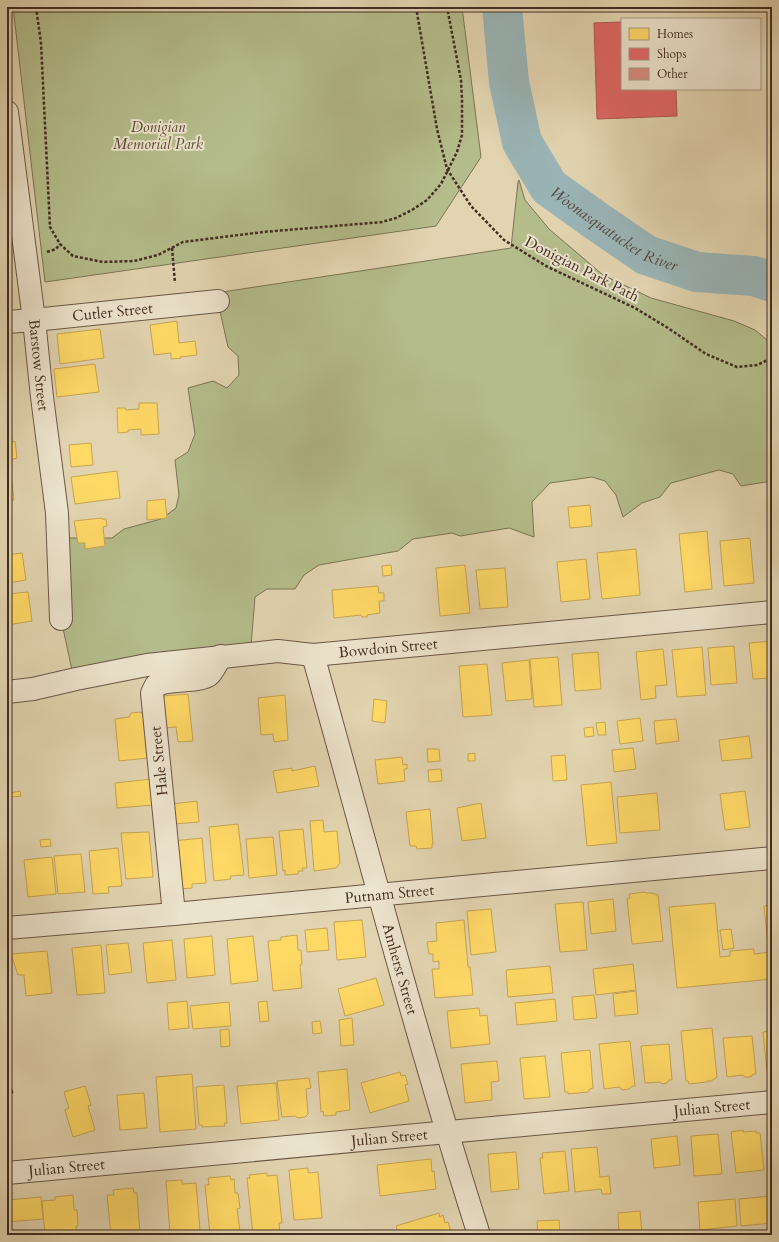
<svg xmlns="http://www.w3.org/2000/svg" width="779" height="1242" viewBox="0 0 779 1242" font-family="Cardo,serif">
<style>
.green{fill:#b4bc8b;stroke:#7c7457}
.homes{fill:#ffd966;stroke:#c7a552}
.shops{fill:#e06666;stroke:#b15552}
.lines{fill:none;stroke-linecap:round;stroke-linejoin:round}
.river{stroke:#9ab5b7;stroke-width:40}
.building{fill:#d88d81;stroke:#432c23}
.minor-casing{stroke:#6b5646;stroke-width:24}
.path{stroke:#432c23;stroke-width:2.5;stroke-dasharray:3 2;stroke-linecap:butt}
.minor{stroke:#ece3cc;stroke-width:22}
.labels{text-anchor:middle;stroke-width:4;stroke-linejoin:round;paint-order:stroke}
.park-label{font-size:15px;font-style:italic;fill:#5a4938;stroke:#ece3cc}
.street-label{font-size:15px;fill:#432c23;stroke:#ece3cc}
.water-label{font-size:16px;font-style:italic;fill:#544741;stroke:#ece3cc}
</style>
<rect width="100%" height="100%" fill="#e2d4b0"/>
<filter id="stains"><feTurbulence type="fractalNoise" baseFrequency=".005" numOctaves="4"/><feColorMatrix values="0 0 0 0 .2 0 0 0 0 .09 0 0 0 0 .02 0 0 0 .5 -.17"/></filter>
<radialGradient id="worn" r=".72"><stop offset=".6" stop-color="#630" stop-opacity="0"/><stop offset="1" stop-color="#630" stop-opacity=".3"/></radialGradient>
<g class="green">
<polygon points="13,7 462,7 481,157 436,226 45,282"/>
<polygon points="519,180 525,200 549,229 603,275 651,298 734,321 755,330 772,344 772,481 741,486 733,474 719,470 671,483 660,497 642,503 623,517 616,495 605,481 592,477 550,483 532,502 534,537 509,528 460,536 452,533 413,539 398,551 319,565 304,575 295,589 267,589 255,597 251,646 73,675 61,619 60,538 112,538 124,529 161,519 176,508 179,495 175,460 188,452 195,434 188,388 213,381 227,388 239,375 238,356 228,347 216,293 511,248 518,182"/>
</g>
<g class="homes">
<polygon points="177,321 179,343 195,341 197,355 180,357 181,358 171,359 171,353 154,355 150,325"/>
<polygon points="100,329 104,358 60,364 57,334"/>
<polygon points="95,364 99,392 57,397 54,369"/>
<polygon points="139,403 157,403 159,434 141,435 141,429 128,430 128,432 118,433 117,408 125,408 126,410 139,409"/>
<polygon points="7,432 9,432 9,435 12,435 12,442 15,441 17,458 7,461"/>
<polygon points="91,443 93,465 71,467 69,445"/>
<polygon points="117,471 120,498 75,504 71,477"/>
<polygon points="7,473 11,473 14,500 7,501"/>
<polygon points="165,499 167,518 147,520 147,501"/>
<polygon points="590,505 592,526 570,528 568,507"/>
<polygon points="102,518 102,519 106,519 107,526 103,527 105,546 85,549 85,543 78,543 74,521"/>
<polygon points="707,531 712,589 685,592 679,534"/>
<polygon points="750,538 754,583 724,586 720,541"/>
<polygon points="636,549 640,595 602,599 597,553"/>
<polygon points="22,553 26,580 7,583 7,555"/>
<polygon points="586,559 590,599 561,602 557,562"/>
<polygon points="391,565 392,575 383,576 382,566"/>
<polygon points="465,565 470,613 440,616 436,568"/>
<polygon points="505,568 508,607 480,609 476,570"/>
<polygon points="378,586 379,593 384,593 384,601 379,601 380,613 367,615 367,617 362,617 361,615 334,618 332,590"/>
<polygon points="28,592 32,621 7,625 7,594"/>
<polygon points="772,641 772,678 753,679 749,643"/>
<polygon points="734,646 737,683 711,685 708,648"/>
<polygon points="702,647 706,695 677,697 672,650"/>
<polygon points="663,649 667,685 655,686 656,698 641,700 636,652"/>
<polygon points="598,652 601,689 575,691 572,654"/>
<polygon points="558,657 562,705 534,707 530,659"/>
<polygon points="529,660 532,699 506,701 502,663"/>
<polygon points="487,664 492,715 463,717 459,666"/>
<polygon points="188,694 193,741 178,742 176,727 166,728 162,696"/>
<polygon points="285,695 288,740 274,742 273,734 261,735 258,698"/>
<polygon points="374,699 387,701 385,723 372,721"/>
<polygon points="141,712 143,715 148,758 119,761 115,719 129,717 131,713"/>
<polygon points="640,718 643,741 620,744 617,721"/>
<polygon points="676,719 679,741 656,744 654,721"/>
<polygon points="605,722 606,735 598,735 596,723"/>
<polygon points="593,727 594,736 585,737 584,728"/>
<polygon points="749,736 752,758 722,761 719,740"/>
<polygon points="633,748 636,769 614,772 612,750"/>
<polygon points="427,749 439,749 440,761 428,762"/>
<polygon points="475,753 475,761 468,761 468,754"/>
<polygon points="565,755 567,780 553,781 551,756"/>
<polygon points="402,757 403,765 407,764 407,769 404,769 405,781 378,784 375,760"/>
<polygon points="315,766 319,786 277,793 273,771 292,768 292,771"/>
<polygon points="441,769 442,781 429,782 428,770"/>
<polygon points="152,779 154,805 117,808 115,783"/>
<polygon points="611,782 617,843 587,846 581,785"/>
<polygon points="20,791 21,796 12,797 11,793"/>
<polygon points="745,791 750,827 725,830 720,794"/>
<polygon points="657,793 660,830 620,833 617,797"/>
<polygon points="197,801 199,822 174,824 172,804"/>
<polygon points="481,803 486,838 462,841 457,808"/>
<polygon points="430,809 433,844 432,844 432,848 417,849 416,846 410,846 406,812"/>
<polygon points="323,820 324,832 337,831 340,863 336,868 314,871 310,821"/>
<polygon points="238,824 244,875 230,876 231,879 214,881 209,827"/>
<polygon points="303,829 307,868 302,868 303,871 298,871 298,874 285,875 285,870 283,871 279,831"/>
<polygon points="149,832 153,877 126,879 121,833"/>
<polygon points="273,837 277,875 249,878 246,839"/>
<polygon points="202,838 206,883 192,884 192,888 178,889 173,841"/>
<polygon points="50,839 51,846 41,847 40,840"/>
<polygon points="118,848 122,886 108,887 109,893 93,894 89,851"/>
<polygon points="81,854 85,892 58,894 54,856"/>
<polygon points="52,857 56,894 28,897 24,860"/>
<polygon points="645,892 646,893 651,893 658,895 663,941 632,944 627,899 630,898 629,894"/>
<polygon points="613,899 616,931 591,934 588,902"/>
<polygon points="583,902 587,950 560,952 555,904"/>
<polygon points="715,903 720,957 730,956 730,951 754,949 754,954 771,952 772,960 772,979 677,988 669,907"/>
<polygon points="772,905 772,944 768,945 764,906"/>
<polygon points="491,909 496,952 471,955 467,911"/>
<polygon points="362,920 366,957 337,960 334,922"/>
<polygon points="464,920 468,967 470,967 473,995 435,998 432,969 439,969 439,961 433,962 433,954 429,954 427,942 437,941 436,923"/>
<polygon points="327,928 329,950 307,952 305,930"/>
<polygon points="731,929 734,948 723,950 720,930"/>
<polygon points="297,935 298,950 301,950 302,964 300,965 302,988 273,991 268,941 281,940 281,937"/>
<polygon points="212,936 215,975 187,978 184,939"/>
<polygon points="253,936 258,981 231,984 227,939"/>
<polygon points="172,940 176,980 147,983 143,943"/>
<polygon points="128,943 132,972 109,975 106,945"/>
<polygon points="101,945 105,993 77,995 72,948"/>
<polygon points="47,951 52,993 26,996 24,975 18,975 11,954"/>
<polygon points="633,964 636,990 596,995 593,969"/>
<polygon points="550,966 553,993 508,997 506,970"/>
<polygon points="376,978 384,1005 345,1016 338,989"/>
<polygon points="636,991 638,1014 615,1016 613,994"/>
<polygon points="594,995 597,1018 574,1020 572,997"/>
<polygon points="555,999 557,1021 517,1025 515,1003"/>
<polygon points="187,1001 189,1028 169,1030 167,1003"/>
<polygon points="267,1001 269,1021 260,1022 258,1002"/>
<polygon points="229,1002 231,1026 193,1029 190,1006"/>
<polygon points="479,1008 480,1016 487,1015 490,1044 451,1048 447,1011"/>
<polygon points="352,1018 354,1045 341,1046 339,1020"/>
<polygon points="320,1021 322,1033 313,1034 312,1022"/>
<polygon points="712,1028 717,1077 711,1081 707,1081 707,1082 689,1084 688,1081 686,1081 681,1031"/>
<polygon points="229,1029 230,1046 221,1047 220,1030"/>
<polygon points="772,1031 772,1070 767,1071 763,1032"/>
<polygon points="752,1036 756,1074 753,1074 751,1077 745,1077 742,1075 727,1077 723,1038"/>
<polygon points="630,1041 635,1086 632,1086 629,1089 623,1090 619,1087 604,1089 599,1044"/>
<polygon points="669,1044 672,1080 669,1080 667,1083 662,1084 660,1082 645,1083 641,1046"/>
<polygon points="590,1050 593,1088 590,1089 588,1092 568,1094 568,1092 565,1092 561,1053"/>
<polygon points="545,1056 550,1097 524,1099 520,1058"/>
<polygon points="497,1061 499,1081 491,1082 492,1100 465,1103 461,1064"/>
<polygon points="347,1069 350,1110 336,1112 336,1115 324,1116 323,1111 321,1112 318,1072"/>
<polygon points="400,1072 401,1076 405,1075 408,1084 405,1085 409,1101 370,1113 361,1083"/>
<polygon points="192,1074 196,1129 160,1132 156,1077"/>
<polygon points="309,1078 311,1088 306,1089 308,1114 305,1117 298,1118 295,1116 282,1117 277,1081"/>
<polygon points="276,1083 279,1120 241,1124 237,1086"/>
<polygon points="224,1085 227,1123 224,1123 225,1126 202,1127 202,1125 199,1125 196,1087"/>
<polygon points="85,1086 91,1105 88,1106 95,1130 73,1137 65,1110 69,1108 64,1092"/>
<polygon points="144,1093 147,1128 120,1130 117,1095"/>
<polygon points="743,1130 743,1132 756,1131 756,1133 760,1133 764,1170 736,1173 731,1132"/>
<polygon points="718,1134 722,1174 694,1176 691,1136"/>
<polygon points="677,1136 680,1165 654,1168 651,1139"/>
<polygon points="597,1147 600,1177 609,1176 611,1194 602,1194 601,1189 575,1192 571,1149"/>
<polygon points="565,1151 569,1191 544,1194 540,1158 543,1158 542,1153"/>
<polygon points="516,1152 519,1189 491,1192 488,1154"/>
<polygon points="431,1159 432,1172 434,1171 436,1189 380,1196 377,1165"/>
<polygon points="308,1168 308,1173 318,1172 322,1218 294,1220 289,1170"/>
<polygon points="267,1173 267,1176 277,1175 282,1223 279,1223 280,1235 253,1235 247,1178 250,1178 249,1175"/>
<polygon points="230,1176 231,1180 234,1179 235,1193 238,1193 240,1208 237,1209 240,1231 210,1234 205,1185 209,1185 208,1178"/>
<polygon points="182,1180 182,1184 196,1183 200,1231 170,1234 166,1181"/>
<polygon points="133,1188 134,1193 137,1193 140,1234 111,1235 107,1195 114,1195 113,1190"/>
<polygon points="73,1195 74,1210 77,1210 78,1226 76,1226 77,1235 45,1235 42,1201 55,1200 55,1197"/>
<polygon points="772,1196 772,1223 741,1226 739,1199"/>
<polygon points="41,1197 43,1219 7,1222 7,1200"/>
<polygon points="735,1199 737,1226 700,1230 698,1202"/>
<polygon points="640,1211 642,1234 619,1235 618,1213"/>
<polygon points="439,1213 440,1217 443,1215 445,1223 448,1222 452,1235 399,1235 396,1226"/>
<polygon points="559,1220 560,1235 538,1235 537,1221"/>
<polygon points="708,1230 709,1235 700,1235 699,1231"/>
</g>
<polygon class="shops" points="622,22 622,89 676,89 677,116 597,119 594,23"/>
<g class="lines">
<path class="river" id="s1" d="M502,7l7,75 13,60 27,45 46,33 51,35 51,17 57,4 18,6"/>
</g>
<polygon class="building" points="7,1074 13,1093 7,1094"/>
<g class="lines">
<defs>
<g id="minor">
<path id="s2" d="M7,112l27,208 8,77 15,116 4,106"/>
<path id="s3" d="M7,322l27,-2 184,-19"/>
<path id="s4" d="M313,655c54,194 105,388 166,580"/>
<path id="s5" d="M7,692l26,-3 43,-10 71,-14 131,-14 35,4 459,-43"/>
<path d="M174,914l-22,-221 4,-8c13,-6 44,-3 53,-10 4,-3 9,-14 12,-19"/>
<path id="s6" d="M7,928l167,-14 598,-56"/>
<path id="s7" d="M7,1173l765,-71"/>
</g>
</defs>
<use href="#minor" class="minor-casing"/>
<g class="path">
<polyline points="36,7 41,43 50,227 60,244 73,256 103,262 134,261 158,255 183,242 263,232 382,222 396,218 412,210 427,200 441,184 457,152 462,135 462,100 461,80 447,7"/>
<polyline points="416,7 437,129 447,169 471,206 504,240 546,266 635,308 668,328 706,354 737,367 757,365 772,358"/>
<polyline points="172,248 175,283"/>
<polyline points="47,252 56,249 60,244"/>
</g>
<use href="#minor" class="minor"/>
</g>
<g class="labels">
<g class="park-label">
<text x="158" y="132">Donigian<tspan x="158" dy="17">Memorial Park</tspan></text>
</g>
<g class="street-label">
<text transform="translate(582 269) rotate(27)" y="5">Donigian Park Path</text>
<text dy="5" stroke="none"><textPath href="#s3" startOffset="106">Cutler Street</textPath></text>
<text dy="5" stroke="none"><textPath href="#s2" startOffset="255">Barstow Street</textPath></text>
<text dy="5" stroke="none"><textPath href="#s5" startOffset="385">Bowdoin Street</textPath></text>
<text transform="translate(159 761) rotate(-96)" y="5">Hale Street</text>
<text dy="5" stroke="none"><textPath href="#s6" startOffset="384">Putnam Street</textPath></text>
<text dy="5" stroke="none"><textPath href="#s4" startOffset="326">Amherst Street</textPath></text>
<text dy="5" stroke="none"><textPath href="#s7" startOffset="708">Julian Street</textPath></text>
<text dy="5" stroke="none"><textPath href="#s7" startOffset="384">Julian Street</textPath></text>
<text dy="5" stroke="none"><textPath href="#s7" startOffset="60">Julian Street</textPath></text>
</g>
<g class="water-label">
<text dy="6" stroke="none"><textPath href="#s1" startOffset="267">Woonasquatucket River</textPath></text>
</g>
</g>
<rect width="779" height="1242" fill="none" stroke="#e2d4b0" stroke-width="24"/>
<rect x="8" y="8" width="763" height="1226" fill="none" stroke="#432c23" stroke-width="2"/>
<rect x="12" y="12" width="755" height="1218" fill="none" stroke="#432c23"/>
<rect x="621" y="18" width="140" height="72" fill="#ece3cc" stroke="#a89a88"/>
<rect x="629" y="28" width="20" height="12" fill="#ffd966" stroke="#a89a88"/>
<text x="657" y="38" font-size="12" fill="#432c23">Homes</text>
<rect x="629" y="48" width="20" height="12" fill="#e06666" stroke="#a89a88"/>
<text x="657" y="58" font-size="12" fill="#432c23">Shops</text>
<rect x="629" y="68" width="20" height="12" fill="#d88d81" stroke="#a89a88"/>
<text x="657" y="78" font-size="12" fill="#432c23">Other</text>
<rect width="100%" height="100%" filter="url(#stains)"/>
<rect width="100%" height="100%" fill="url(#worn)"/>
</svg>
